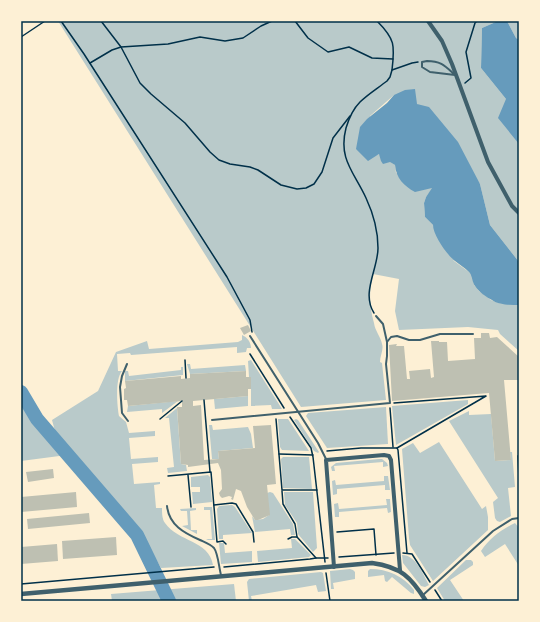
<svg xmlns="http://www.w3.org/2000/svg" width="540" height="622" viewBox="0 0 540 622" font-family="Helvetica,sans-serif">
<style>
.green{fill:#b9caca}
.water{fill:#669bbc}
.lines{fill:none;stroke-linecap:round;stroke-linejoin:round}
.river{stroke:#669bbc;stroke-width:14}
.building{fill:#bec0b2}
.path{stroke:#003049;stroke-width:1.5}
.service{stroke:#3f606c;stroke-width:2}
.minor{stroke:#3f606c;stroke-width:4}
.tertiary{stroke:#3f606c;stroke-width:4.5}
.neatline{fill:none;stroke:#003049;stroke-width:1.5}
</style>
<rect width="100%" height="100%" fill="#fdf0d5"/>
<g class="green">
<path d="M58,21h440l-16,7 -1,40 25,31 13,45v118l-29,-37 -10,-41 -63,-80 -23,-9 -24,21 2,41 7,-3 16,11 1,8 37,15 -7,9 -2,6 1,14 8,8 21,36 15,11 4,6 1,7 5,6 12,9 8,3 20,2v46l-19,-17 -2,-4 -30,-3 -69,3 -4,-19 4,-32 -26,-5c-4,16 -4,32 1,49 1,8 7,14 8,21 2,5 -2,12 -2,18l2,1 4,37 -85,7z"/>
<polygon points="507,21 519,21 519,40 516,38"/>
<path d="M242,335c5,2 9,7 9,13h-4l-1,4 -9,1v-6l-106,8 -1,-2 -13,1 1,17h4c-7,8 -5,34 -3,45l7,6 3,11 26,-2v5l-26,2 2,21 27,-2v5l-26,2 2,20 26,-2v2l-6,1 2,23h6c0,5 0,11 3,15 13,19 44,17 48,42l-52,3 -21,-36 -85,-101 -3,-11 46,-29 18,-39 31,-11 2,8 89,-7 4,-2z"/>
<polygon points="251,360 282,409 272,409 271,405 251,406 251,377 249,377 248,361"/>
<polygon points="187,364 190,364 191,369 245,365 246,371 190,374"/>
<polygon points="181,367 183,367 183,375 125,381 125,371 128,371 129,376 181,370"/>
<polygon points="21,392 37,419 67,455 21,461"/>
<polygon points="248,396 248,406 215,409 214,399"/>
<polygon points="468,400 468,404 396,445 392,406"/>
<polygon points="178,401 162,413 162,409 127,412 128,406"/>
<polygon points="386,407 388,444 327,448 306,416 308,413"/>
<polygon points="177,408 181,464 186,465 187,471 168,473 167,468 174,467 169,418 165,418"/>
<polygon points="469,411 469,415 491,414 495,461 511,460 510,452 512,452 515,487 508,488 511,516 500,522 497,521 495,518 493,502 498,498 449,421"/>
<polygon points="278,419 288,419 309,451 282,450 280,447"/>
<polygon points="296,419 298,420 319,452 318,453 314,451 294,420"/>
<polygon points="209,425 212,425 213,430 248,427 251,434 253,448 218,451 219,459 212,459"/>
<polygon points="439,442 482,509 486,506 488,517 488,530 433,581 410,545 409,538 402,449 413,443 420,453"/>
<polygon points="283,457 309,457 312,489 283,488 281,459"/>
<polygon points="379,459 382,459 387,463 388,466 383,467 383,462 334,466 335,471 332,471 331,467 336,463"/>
<polygon points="208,475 210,477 212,502 193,504 192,492 200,492 200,487 191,487 191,477"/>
<polygon points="384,476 388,476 390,490 385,490 385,485 337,489 337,494 333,495 332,481 335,480 336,485 384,481"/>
<polygon points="270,492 273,493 293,524 295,535 291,535 290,529 255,532 252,516 255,520 263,519 269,515 267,493"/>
<polygon points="284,492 313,492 317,548 313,552 298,534 297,523 285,505"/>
<polygon points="386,499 390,499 391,512 388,513 387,508 339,512 339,517 335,517 334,504 338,503 339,509 387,505"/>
<polygon points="232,505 235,507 252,533 223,535 223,539 219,539 217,509 219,506"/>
<polygon points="204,507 212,507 215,540 208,540 206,539 212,539 210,510 204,510"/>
<polygon points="196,508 196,510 190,511 191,530 197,530 197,534 182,526 188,525 187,511 181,511 180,509"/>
<path d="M515,523l4,5v38l-14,-22 -20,13 -4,-6c9,-13 20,-21 34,-28z"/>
<polygon points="291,539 295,539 311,555 309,557 258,562 257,551 292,548"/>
<polygon points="219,543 224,543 225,553 252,551 252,562 221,564"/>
<path d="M402,555c14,0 21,19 27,30l-4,2 -4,-1 -18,-23z"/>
<polygon points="466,560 471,560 473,562 473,565 450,580 464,601 445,601 437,588"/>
<polygon points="350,569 353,570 355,572 355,579 333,583 334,589 331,589 330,571"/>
<path d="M370,569c18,0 33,7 44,21v4l-3,-1 -19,-16 -5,5 -2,-1 -1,-6 -16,2v-6z"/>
<polygon points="321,572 323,573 326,591 318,592 316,585 251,596 252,601 249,601 247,582 249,579"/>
<polygon points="234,584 236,601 112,601 111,594"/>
</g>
<g class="water">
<polygon points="498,21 507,21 516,38 519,40 519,144 498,118 506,99 481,68 482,28"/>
<path d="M415,89l2,15 12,3 29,35 22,42 10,41 29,37v43c-9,0 -20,0 -27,-5 -6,-3 -13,-8 -17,-14 -3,-4 -2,-9 -6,-14 -4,-4 -10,-8 -14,-11 -8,-6 -22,-26 -22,-36l-8,-8 -1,-14 2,-6 6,-9 -17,4c-11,-6 -19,-14 -20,-27l-5,-3 -7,2 -2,-3 -2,-7 -11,7 -12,-12 4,-22 7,-8 20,-16 7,-8 11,-5z"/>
</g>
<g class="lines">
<polyline class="river" points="21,392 37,419 137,535 169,601"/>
</g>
<g class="building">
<polygon points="248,325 251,331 244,335 240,328"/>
<polygon points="481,333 489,333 490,338 497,337 519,357 519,380 504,380 511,460 495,461 489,393 392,401 389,345 397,344 396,346 404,346 407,379 410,379 409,371 430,369 431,378 434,377 431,341 439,341 439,342 447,342 448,361 475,359 474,338 481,338"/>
<polygon points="246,371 246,377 251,377 251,389 248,389 248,396 193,401 193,406 201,405 204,460 219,459 218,451 255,448 253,426 271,425 276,484 267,485 270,515 258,520 255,520 247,507 241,491 236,489 233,500 231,499 232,497 229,496 222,498 220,496 219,493 222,489 221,470 218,463 188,467 188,465 181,464 177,407 182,407 182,401 128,406 127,400 124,400 124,389 126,388 125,381 181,376 181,379 190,378 190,374"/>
<polygon points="53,469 54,478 28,482 26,472"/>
<polygon points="76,492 77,507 21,512 21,497"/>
<polygon points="89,513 90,523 28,529 27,519"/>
<polygon points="116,537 117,555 63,559 62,541"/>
<polygon points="57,544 58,561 21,564 21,547"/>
</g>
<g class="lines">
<g class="path">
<polyline points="61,21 84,54 227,277 250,320 252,332"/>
<polyline points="101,21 121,47 140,83 151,94 185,123 210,152 219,160 230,164 250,167 258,170 281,185 297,189 306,188 314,184 322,172 333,138 350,116"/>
<polyline points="295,21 308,38 328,52 349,47 372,58 393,59"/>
<path d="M377,21c18,18 18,24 15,49"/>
<polyline points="21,37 45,21"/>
<polyline points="90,63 112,50 121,47 168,44 200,37 225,41 243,38 261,26 272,21"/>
<polyline points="465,83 471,78 466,52 475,23 477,21"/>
<path d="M374,313c-13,-20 4,-44 4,-65 0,-16 -5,-35 -12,-50 -12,-26 -28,-39 -20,-70 3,-10 7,-19 14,-26 8,-8 18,-14 27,-21l3,-4 2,-7 20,-7 6,-1"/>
<polyline points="250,354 284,408"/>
<polyline points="185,360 186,378"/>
<polyline points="204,400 210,472"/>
<polyline points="394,403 486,396 397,448"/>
<polyline points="390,408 393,447"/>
<polyline points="290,417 311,448 313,457 325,562"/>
<polyline points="160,419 182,401"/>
<polyline points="276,419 282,490 317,490"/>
<polyline points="327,451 361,448 397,448 398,450 407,553"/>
<polyline points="279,454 313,455"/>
<polyline points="188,475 191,507"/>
<polyline points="168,476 211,472 217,542 223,541 226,544"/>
<polyline points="282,491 283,504 295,524 297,537 316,558"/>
<polyline points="214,505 232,503 236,504 253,532 254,542"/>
<polyline points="337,532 374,529 376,555"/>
<polyline points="288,539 292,537 297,537"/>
<polyline points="403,553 412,554 430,582"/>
<polyline points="339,557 394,553"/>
<polyline points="224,567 310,559 316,558 328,558"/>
<polyline points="326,573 330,601"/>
<polyline points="21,584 214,567"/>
<polyline points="435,590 442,601"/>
</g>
<g class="service">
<path d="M427,61c14,0 18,5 28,14l-25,-3 -8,-5v-5z"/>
<polyline points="376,316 383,324 387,342"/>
<polyline points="250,336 318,443 326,459"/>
<polyline points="127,364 122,376 120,387 122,413 128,421"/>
<polyline points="212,420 390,403 386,364 387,356 387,342 391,337 397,336 409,340 420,340 440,334 473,334"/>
<polyline points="519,456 518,456 519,473"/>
<path d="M167,506c2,19 17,27 33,34 4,2 10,4 14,8 4,5 5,20 7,27"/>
<polyline points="423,595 493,531 512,519 519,518"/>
</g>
<g class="minor">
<polyline points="428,21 442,41 452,64 488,162 512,206 519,213"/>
<polyline points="334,567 326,460 384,455 389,456 391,460 400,570"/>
</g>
<path class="tertiary" d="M21,594l351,-31c29,4 39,14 54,38"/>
</g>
<rect width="540" height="622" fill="none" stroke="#fdf0d5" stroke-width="44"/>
<rect x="22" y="22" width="496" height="578" class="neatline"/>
</svg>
